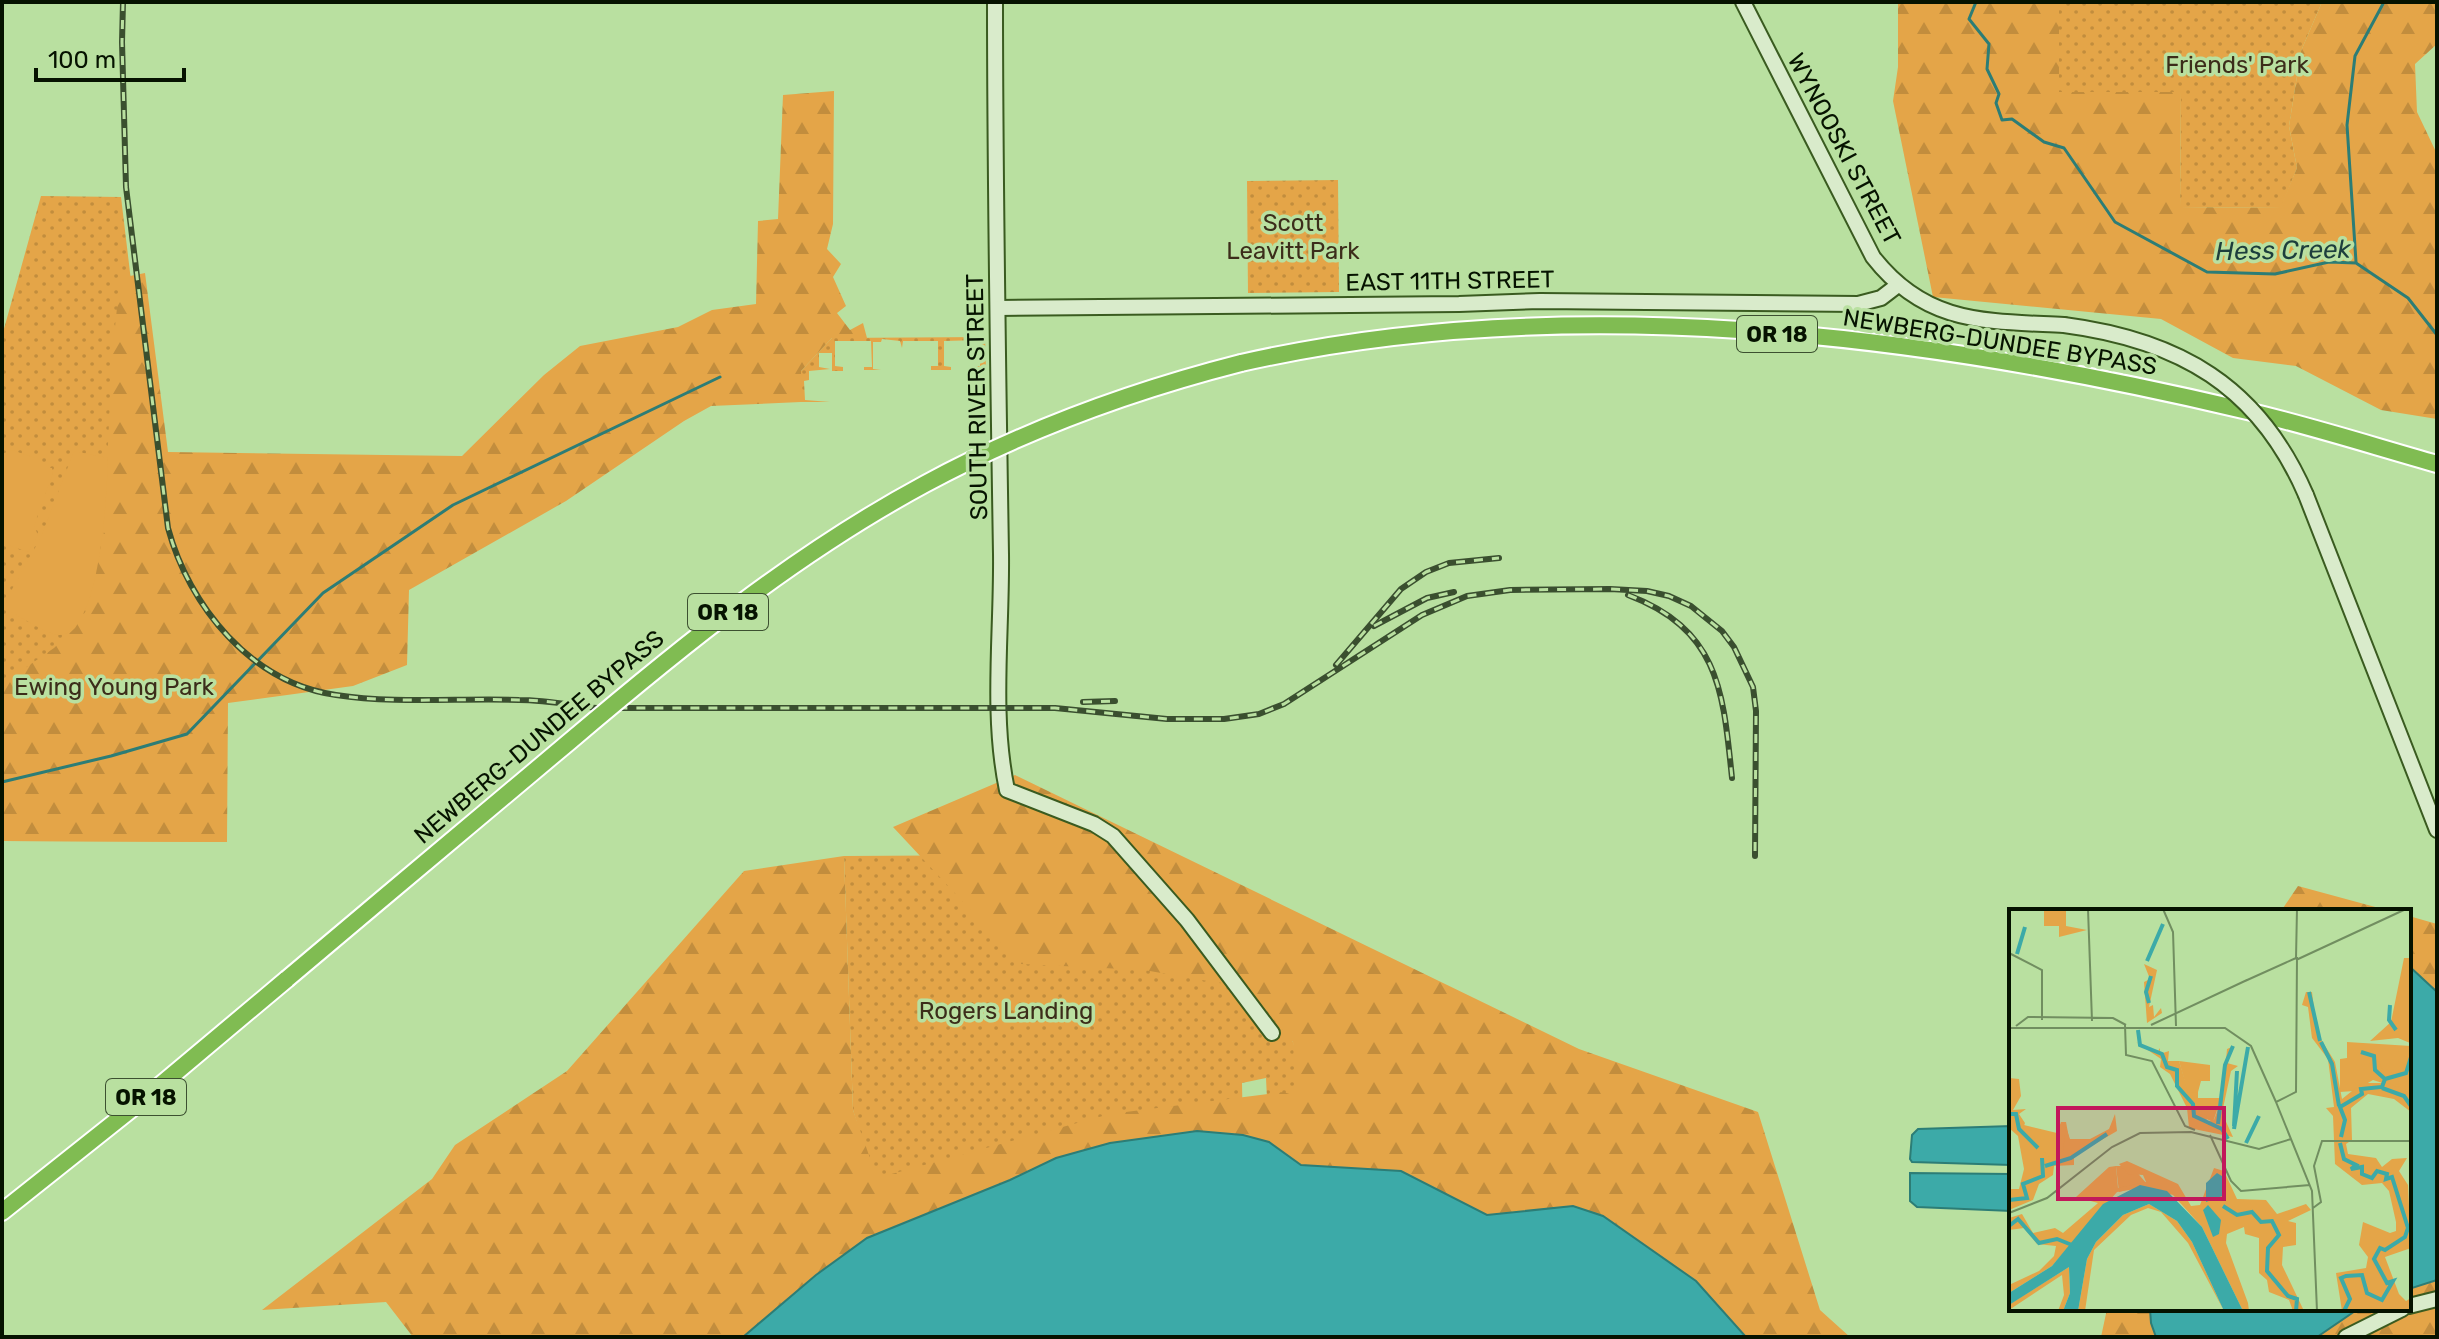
<svg xmlns="http://www.w3.org/2000/svg" width="2439" height="1339" viewBox="0 0 2439 1339" font-family="Rubik,sans-serif">
<style>
.grass{fill:url(#grass-dots)}
.forest{fill:url(#forest-firs)}
.pitch{fill:#e4a548}
.water{fill:#3caaa8;stroke:#2c7d76;stroke-width:2}
.lines{fill:none;stroke-linecap:round;stroke-linejoin:round}
.stream{stroke:#2c7d76;stroke-width:3}
.secondary-casing{stroke:#3a5b20;stroke-width:18}
.highway-casing{stroke:#fff;stroke-width:20}
.secondary{stroke:#d9ebcb;stroke-width:14}
.highway{stroke:#80bc52;stroke-width:16}
.rail-casing{stroke:#3a4f2f;stroke-width:6}
.rail{stroke:#b9e0a0;stroke-width:3;stroke-dasharray:9;stroke-linecap:butt}
.secondary-bridge-casing{stroke:#3a5b20;stroke-width:18;stroke-linecap:butt}
.highway-bridge-casing{stroke:#fff;stroke-width:20;stroke-linecap:butt}
.secondary-bridge{stroke:#d9ebcb;stroke-width:14}
.highway-bridge{stroke:#80bc52;stroke-width:16}
.labels{text-anchor:middle;stroke-width:7;stroke-linejoin:round;paint-order:stroke}
.shield{fill:#b9e0a0;stroke:#3c5030;stroke-width:2}
.shield-label{font-size:22px;font-weight:bold;fill:#061300}
.park-label{font-size:24px;fill:#3c2d1a;stroke:#b9e0a0}
.street-label{font-size:24px;fill:#061300;stroke:#b9e0a0}
.water-label{font-size:26px;font-style:italic;fill:#1d3e3d;stroke:#b9e0a0}
.inset-river{fill:none;stroke:#3caaa8;stroke-width:4}
.inset-road{fill:none;stroke:#718e60;stroke-width:2}
.view{fill:#c2185b;fill-opacity:0.15;stroke:#c2185b;stroke-width:4}
.inset-edge{fill:none;stroke:#061300;stroke-width:4}
</style>
<defs>
<pattern id="grass-dots" width="8" height="8" patternUnits="userSpaceOnUse" patternTransform="scale(2)"><rect width="8" height="8" fill="#e4a548"/><path d="M2 2h.1M6 6h.1" fill="none" stroke="#c28d3d" stroke-width="1.8" stroke-linecap="round"/></pattern>
<pattern id="forest-firs" width="22" height="20" patternUnits="userSpaceOnUse" patternTransform="scale(2)"><rect width="22" height="20" fill="#e4a548"/><path d="M5 1l3.5 6h-7zM16 11l3.5 6h-7z" fill="#c28d3d"/></pattern>
</defs>
<rect width="100%" height="100%" fill="#b9e0a0"/>
<g class="grass">
<polygon points="2059,2 2322,2 2301,51 2289,126 2297,168 2281,208 2180,207 2181,92 2059,92"/>
<polygon points="1338,180 1339,292 1248,293 1247,181"/>
<polygon points="41,196 121,197 159,515 227,842 2,841 2,336"/>
<polygon points="985,337 986,369 972,369 972,367 980,366 980,340 944,341 944,366 951,367 951,370 931,370 931,366 938,366 938,341 903,341 902,348 900,341 882,339 881,342 873,342 873,369 881,370 864,370 864,367 872,367 871,341 835,341 835,366 843,367 843,371 832,371 832,353 819,353 819,367 830,369 809,371 809,380 804,381 805,400 830,402 801,402 801,371 832,338"/>
<polygon points="1017,802 1283,1009 1315,1116 1269,1142 1266,1078 1242,1083 1243,1135 889,1228 853,1110 844,856 1016,855"/>
</g>
<g class="forest">
<polygon points="1898,2 2059,2 2059,92 2181,92 2180,207 2280,208 2297,168 2289,126 2301,51 2322,2 2437,2 2437,44 2415,64 2417,112 2437,154 2437,419 2381,410 2296,366 2233,358 2161,319 1933,297 1893,101 1898,67"/>
<polygon points="834,91 833,224 827,249 841,264 833,277 846,306 837,313 850,330 863,323 867,338 832,338 801,371 801,402 711,406 684,421 566,501 409,590 407,665 353,686 228,703 227,842 2,841 2,684 54,648 75,628 87,609 104,532 112,357 120,278 145,273 168,452 462,456 544,375 580,346 678,327 712,310 756,304 758,221 778,219 783,95"/>
<polygon points="1015,775 1579,1049 1758,1112 1820,1310 1850,1337 1746,1337 1696,1281 1603,1216 1573,1206 1487,1215 1401,1171 1301,1165 1269,1142 1056,1158 1010,1180 867,1238 816,1275 743,1337 413,1337 386,1302 262,1310 432,1179 455,1145 567,1071 744,871 844,856 853,1110 877,1178 1110,1114 1283,1092 1296,1096 1293,1042 1248,988 1144,970 1021,964 893,827"/>
<polygon points="2298,886 2390,911 2281,911"/>
<polygon points="2409,916 2437,924 2437,1337 2101,1337 2107,1309 2409,1309"/>
</g>
<g class="pitch">
<polygon points="12,450 35,458 45,468 52,468 53,473 34,526 38,535 28,552 11,546 7,538 2,536 2,454"/>
<path d="M74,451l34,7c-1,31 -7,178 -49,177 -12,-1 -38,-18 -50,-24l-3,-11 35,-63z"/>
</g>
<g class="water">
<polygon points="2409,966 2437,992 2437,1280 2409,1289"/>
<polygon points="2011,1126 2011,1165 1912,1162 1910,1159 1912,1135 1918,1129"/>
<polygon points="1197,1131 1243,1135 1269,1142 1301,1165 1401,1171 1487,1215 1573,1206 1603,1216 1696,1281 1746,1337 743,1337 816,1275 867,1238 1010,1180 1056,1158 1110,1143"/>
<polygon points="1910,1173 2011,1174 2011,1211 1917,1207 1910,1201"/>
<polygon points="2150,1309 2358,1309 2317,1337 2156,1337 2151,1323"/>
</g>
<g class="lines">
<g class="stream">
<polyline points="1976,2 1969,19 1989,44 1987,69 1999,94 1996,103 2002,120 2012,119 2044,142 2064,148 2115,222 2207,272 2275,274 2329,262 2356,263 2408,298 2437,335"/>
<polyline points="2356,262 2347,125 2355,56 2384,2"/>
<polyline points="2,782 111,756 187,734 323,593 453,505 720,377"/>
</g>
<defs>
<g id="secondary">
<path d="M995,2c0,184 3,368 6,552 1,78 -10,160 6,236l87,34 19,12 74,84 85,113"/>
<path d="M1743,2l130,255c53,68 113,64 191,68"/>
<polyline points="998,308 1459,304 1540,301 1858,304 1881,298 1898,285"/>
<polyline points="2306,495 2437,830"/>
<polyline points="2409,1306 2437,1299"/>
<polyline points="2346,1337 2402,1309"/>
</g>
<g id="highway">
<path d="M1241,363c325,-74 681,-29 1002,47 65,15 130,36 194,54"/>
<polyline points="2,1212 144,1099 287,979"/>
</g>
</defs>
<use href="#secondary" class="secondary-casing"/>
<use href="#highway" class="highway-casing"/>
<use href="#secondary" class="secondary"/>
<use href="#highway" class="highway"/>
<defs>
<g id="rail">
<path d="M123,2l-1,40 4,145 42,341c21,78 83,155 168,167 59,9 122,3 183,5 26,0 52,5 78,8h458l112,11h57l35,-5 25,-10 138,-89 45,-19 43,-6 100,-1 37,2 22,5 22,10 31,25 12,16 19,40 3,24 -1,145"/>
<path d="M1628,595c92,35 95,97 104,183"/>
<polyline points="1374,626 1427,598 1454,592"/>
<polyline points="1336,665 1401,589 1426,572 1449,563 1499,558"/>
<polyline points="1083,702 1115,701"/>
</g>
</defs>
<use href="#rail" class="rail-casing"/>
<use href="#rail" class="rail"/>
<defs>
<path id="secondary-bridge" d="M2064,325c115,15 195,61 242,170"/>
<path id="highway-bridge" d="M287,979c94,-79 187,-158 282,-237 112,-95 226,-188 356,-258 100,-54 206,-93 316,-121"/>
</defs>
<use href="#secondary-bridge" class="secondary-bridge-casing"/>
<use href="#highway-bridge" class="highway-bridge-casing"/>
<use href="#secondary-bridge" class="secondary-bridge"/>
<use href="#highway-bridge" class="highway-bridge"/>
</g>
<g class="labels">
<g class="shield">
<rect x="1737" y="316" width="80" height="36" rx="6"/>
<rect x="688" y="594" width="80" height="36" rx="6"/>
<rect x="106" y="1079" width="80" height="36" rx="6"/>
</g>
<g class="shield-label">
<text x="1777" y="342">OR 18</text>
<text x="728" y="620">OR 18</text>
<text x="146" y="1105">OR 18</text>
</g>
<g class="park-label">
<text x="2237" y="73">Friends' Park</text>
<text x="1293" y="231">Scott<tspan x="1293" dy="28">Leavitt Park</tspan></text>
<text x="114" y="695">Ewing Young Park</text>
<text x="1006" y="1019">Rogers Landing</text>
</g>
<g class="street-label">
<text transform="translate(1844 149) rotate(62)" y="8">WYNOOSKI STREET</text>
<text transform="translate(1450 281) rotate(-1)" y="8">EAST 11TH STREET</text>
<text transform="translate(2000 342) rotate(9)" y="8">NEWBERG-DUNDEE BYPASS</text>
<text transform="translate(977 397) rotate(-91)" y="8">SOUTH RIVER STREET</text>
<text transform="translate(539 737) rotate(-40)" y="8">NEWBERG-DUNDEE BYPASS</text>
</g>
<g class="water-label">
<text transform="translate(2283 250) rotate(-1)" y="9">Hess Creek</text>
</g>
</g>
<g transform="translate(2009 909)">
<rect width="402" height="402" fill="#b9e0a0"/>
<path d="M35,0h22v17l21,4 -28,7v-11h-15zM395,49h7l-1,85 -12,-5 -28,3 21,-19zM338,133l64,4v46l-38,-12 -19,11 -14,1v-33l7,-1zM189,189h23l-8,24 -15,-7zM52,213h5l8,43h-45l-9,-41 37,9zM119,253l19,22 -28,8 -3,-26h11z" fill="#e4a548"/>
<path d="M135,55l13,6 -8,37 4,-2 1,12 7,-9 1,5 -15,10 -3,-41 6,-3zM297,83h6l5,41 18,29 7,37 20,-16h22l-2,-7 -10,-2 -4,-20 4,-4 12,22 21,1 -6,-12 8,5 2,-5 -8,-7 10,5 -2,21 -10,5 -11,-2 23,9v20l-17,-13 -26,-5 -17,14 1,32 -6,4 2,10 28,4 6,9 10,-8 15,-1 -8,13 9,14 3,63 -26,9 14,37 7,7 5,-3v13h-69l-6,-38 30,-5 2,-11 -9,-12 4,-23 27,11 6,-2v-9l-7,-31 -7,-8 -20,2 -27,-21 -2,-48 -7,-8 8,-1 -6,-48 -16,-21 -4,-31 -6,-2zM127,133l21,11 3,-5v6l9,-3 -1,10h11l8,26 11,5v22l8,1 1,7 7,-2 9,-24 4,-47 7,-3 -7,17 11,3 -7,5 -9,42 11,24 -44,-9 -2,-20 -17,-34 -10,-7 1,-8zM0,169l10,1 2,17 -8,14 13,-1 -7,5 6,9 -3,8 13,7 13,19 15,-6 3,-24 4,12h20l19,-10 6,-15 2,17 -43,25v9l-20,1 -1,9 -14,9 -6,16 -24,10v-21h10l5,-20 -6,-33 -9,-8zM118,252l51,23 13,22 9,-1 14,-37 10,3 13,28 29,1 11,14 29,-10 5,6 -23,11 8,2v22l-13,2 -1,18 22,46h-11l-4,-11 -20,-8 -2,-12 -8,-7v-35l-14,-4 -1,-7 -17,7 -1,9 22,60 1,8h-6l-41,-84 -29,-32 -26,-8 -30,5 -65,74 -43,27v-8l30,-14 15,-15 2,-10 -19,-2 -13,-16 -15,2v-12l13,-4 11,19 22,-5 8,5 35,-30 -22,-6 33,-30 7,-1 2,22 28,-6 -3,-7 -15,-1 -9,-10zM140,295l28,17 15,21 32,69 -36,-68 -27,-31 -13,-4 -17,7 -37,35 -9,61h-7l9,-52 9,-17 27,-27zM60,358l1,26 -7,18h-5l6,-16 -2,-20 -53,35 1,-6z" fill="#e4a548"/>
<path d="M170,152l31,4v16h-9l-3,11 -10,1z" fill="#e4a548"/>
<path d="M208,264l8,5v17l-19,7v-19zM131,276l27,6 35,36 41,84h-19l-32,-69 -15,-21 -28,-17 -26,11 -27,27 -9,17 -9,52h-15l7,-18 -1,-26 -60,38v-12l43,-27 51,-62zM199,296l13,15 -2,14 -6,3 -10,-27z" fill="#3caaa8"/>
<path class="inset-river" d="M8,45l8,-27M138,52l16,-37M300,83l11,49M140,94l-3,-11 5,-16M381,96l-1,15 7,10M129,121l2,15 22,9 5,13 10,3v16l16,18 1,12 28,13 6,10M312,133l11,22 7,42M352,143l13,4 1,14 10,9M373,179l22,8 7,10M0,205h7l3,15 19,19M209,215l7,-59 8,-19M225,217l3,-55M225,220l14,-82M332,228l4,-17 -5,-13 22,-13 -1,-5 21,-2 3,-8 21,-6 5,-16M237,234l13,-27M331,234l4,16 12,6 -5,4 11,-2v7l10,4 5,-7 10,3 -1,5 6,-2 16,51 -3,9 -20,13 -5,-2 -6,11 13,24 6,-2 -11,19 -15,-7 -5,-18 -16,1 -5,2 9,21 -6,12M36,257l26,-8 36,-24M0,291l18,-2 -4,-14 20,-8 -1,-18M214,297l14,9 15,-3 9,10 11,-1 7,14 -11,13 -1,23 21,25 9,3 -1,12M0,317l9,-7 21,24 18,-4 15,6"/>
<path class="inset-road" d="M79,0l4,112M154,0l10,23 3,94M0,44l33,17v50M288,48l-1,135 -20,10 36,89 5,120M287,51l110,-51M236,72l51,-23 1,-49M116,116l1,30 26,6 33,65 10,4M142,116l96,-45M7,117l12,-9 85,1 13,7M0,119h216l26,18 25,56M201,226l21,46 10,10 69,-6M304,299l8,-6 -7,-36 8,-25h89M0,304l38,-15 65,-51 28,-14 51,-1 68,17 32,-10"/>
<path class="view" d="M49,199h166v91h-166z"/>
<rect width="402" height="402" class="inset-edge"/>
</g>
<rect width="2439" height="1339" fill="none" stroke="#061300" stroke-width="8"/>
<path d="M36 68v12h148v-12" fill="none" stroke="#061300" stroke-width="4"/>
<text x="48" y="68" font-size="24" fill="#061300" stroke="#b9e0a0" stroke-width="6" paint-order="stroke">100 m</text>
</svg>
